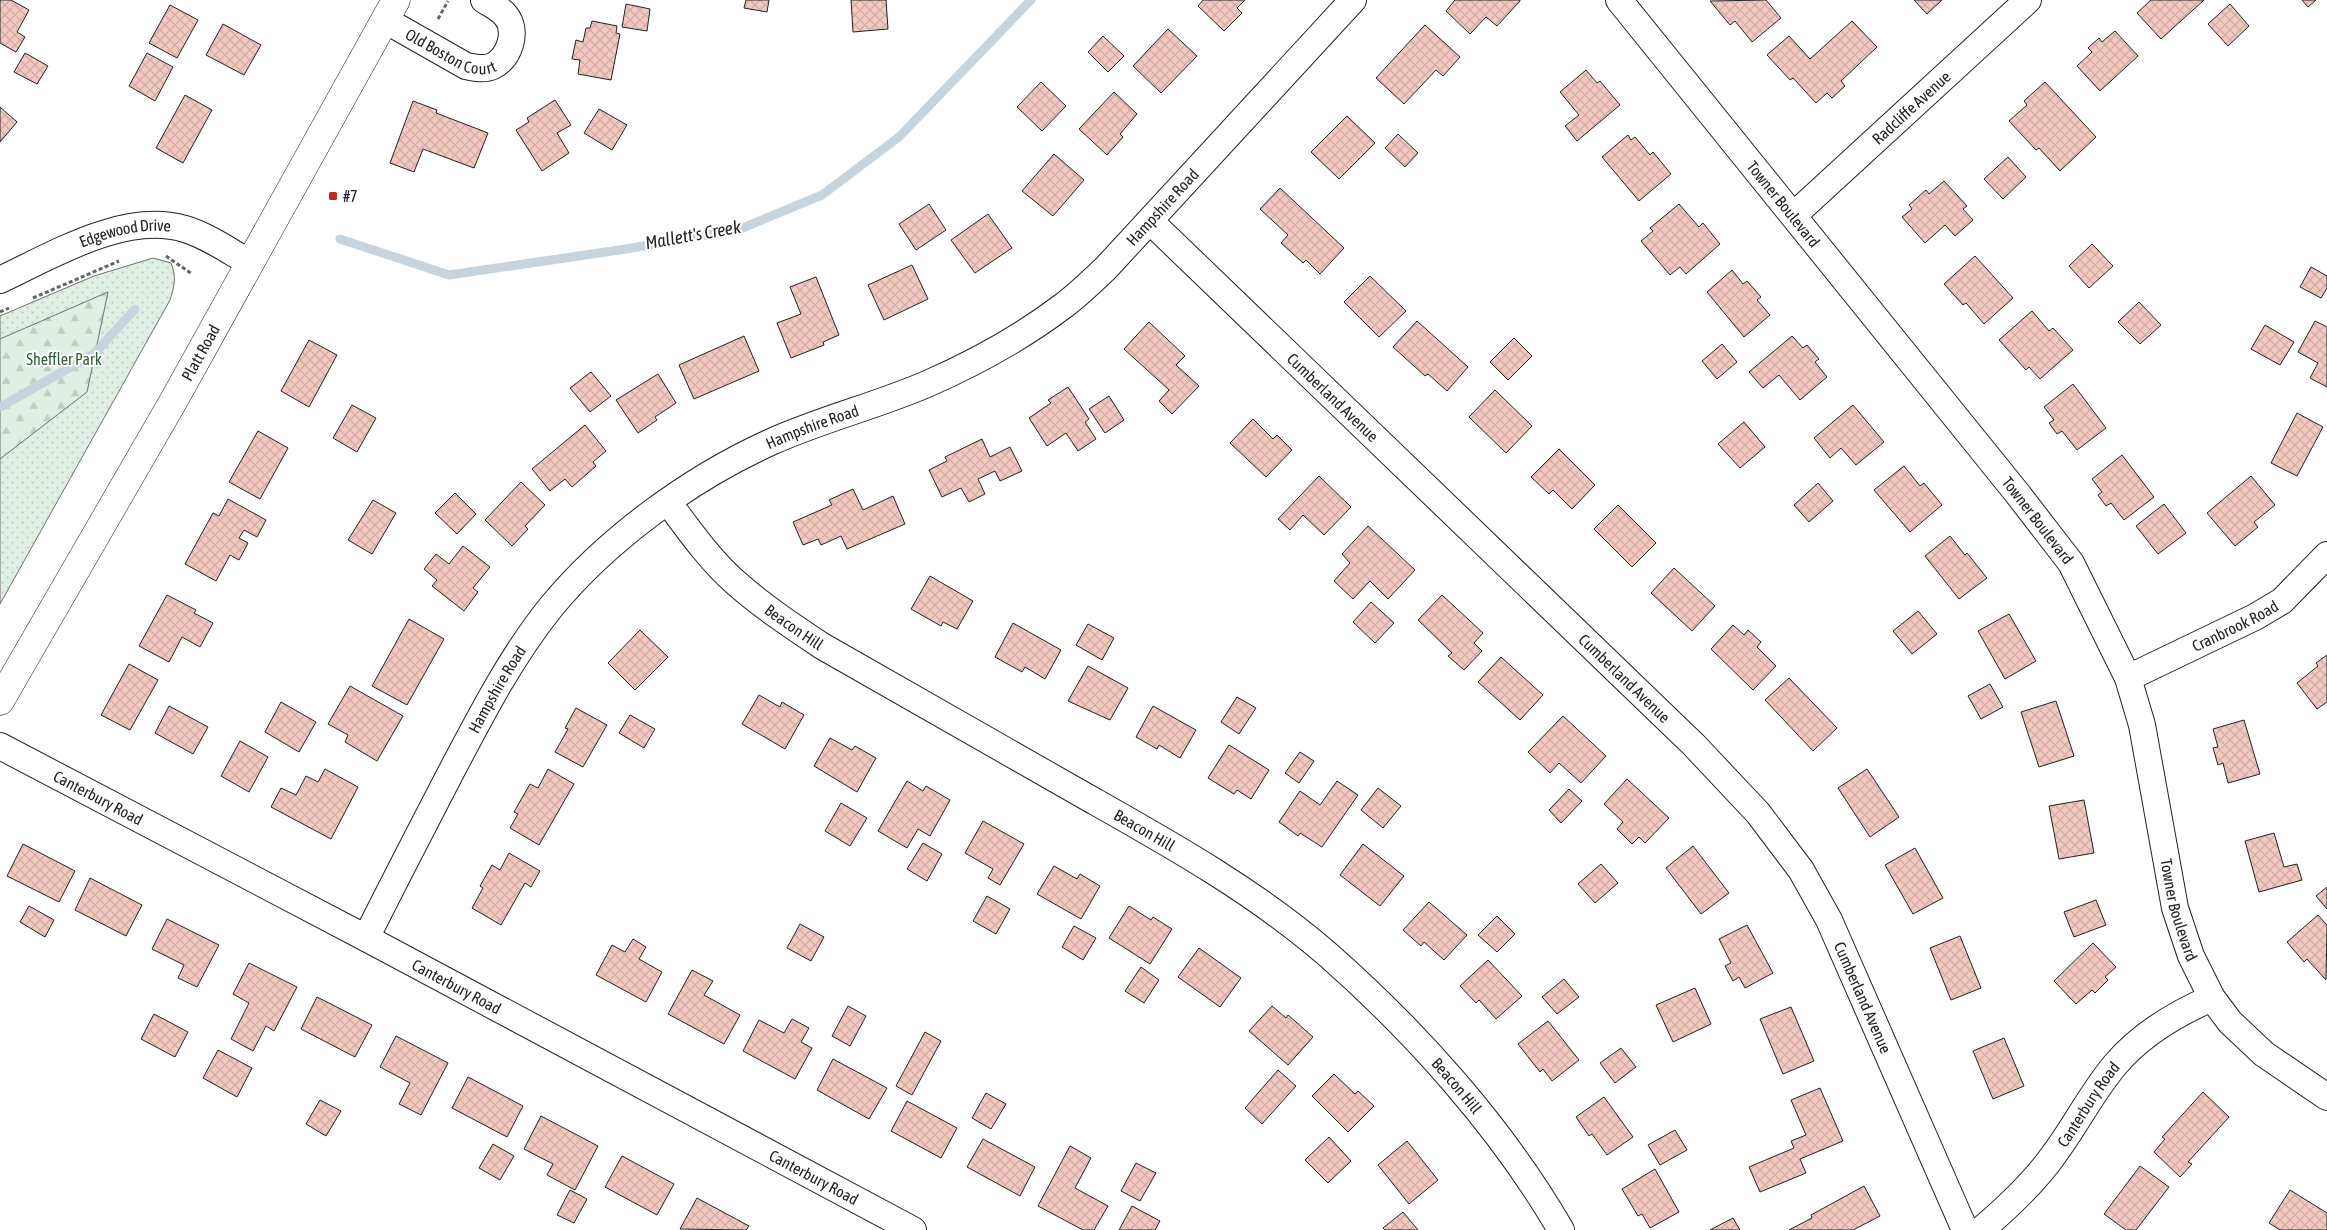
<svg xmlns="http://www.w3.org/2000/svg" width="2327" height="1230" viewBox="0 0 2327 1230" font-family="'Asap Condensed',sans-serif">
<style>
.green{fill:url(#green-dots);stroke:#6f6f6f}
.forest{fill:url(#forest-firs);stroke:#6f6f6f}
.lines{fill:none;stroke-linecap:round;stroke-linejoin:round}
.stream{stroke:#c7d3dd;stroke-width:9}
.building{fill:url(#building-cross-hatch);stroke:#222}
.minor-casing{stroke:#222;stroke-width:28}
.secondary-casing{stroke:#222;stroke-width:29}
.path{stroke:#646464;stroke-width:3;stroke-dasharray:4 2.5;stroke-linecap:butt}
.minor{stroke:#fff;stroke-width:26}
.secondary{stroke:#fff;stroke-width:28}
.poi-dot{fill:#c62828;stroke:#fff;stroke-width:2}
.labels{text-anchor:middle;stroke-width:4;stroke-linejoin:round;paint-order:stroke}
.street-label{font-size:16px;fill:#222;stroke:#fff}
.poi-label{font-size:16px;fill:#222;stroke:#fff;text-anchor:start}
.park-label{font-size:16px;fill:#2f5e38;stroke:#fff}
.water-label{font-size:18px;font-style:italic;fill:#222;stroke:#fff}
</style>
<defs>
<pattern id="green-dots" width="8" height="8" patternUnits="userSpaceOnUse" patternTransform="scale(1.25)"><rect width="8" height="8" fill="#e0efe3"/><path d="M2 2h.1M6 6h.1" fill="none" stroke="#c0cdc2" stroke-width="1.8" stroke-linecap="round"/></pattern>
<pattern id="forest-firs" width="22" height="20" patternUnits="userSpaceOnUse" patternTransform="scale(1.25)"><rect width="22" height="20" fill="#e0efe3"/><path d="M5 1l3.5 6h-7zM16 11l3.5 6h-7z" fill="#c0cdc2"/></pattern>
<pattern id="building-cross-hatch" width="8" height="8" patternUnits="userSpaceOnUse" patternTransform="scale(1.25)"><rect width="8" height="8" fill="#f3c9c0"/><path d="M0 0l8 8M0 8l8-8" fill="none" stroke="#d0aca5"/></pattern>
</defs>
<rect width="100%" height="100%" fill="#fff"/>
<path class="green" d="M153,258l18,5c6,14 3,24 -1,37l-170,304v-288l94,-40z"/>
<polygon class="forest" points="108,292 87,392 0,459 0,339"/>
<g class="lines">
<g class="stream">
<polyline points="340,239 449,275 626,249 740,229 822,195 899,137 1031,0"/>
<polyline points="0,407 94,354 135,309"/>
</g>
</g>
<g class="building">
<polygon points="0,0 11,0 29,10 17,32 25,37 16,52 0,43"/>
<polygon points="746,0 769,0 767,12 744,8"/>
<polygon points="851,0 886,0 888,29 853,32"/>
<polygon points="1203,0 1245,0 1237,8 1242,13 1224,31 1198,6"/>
<polygon points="1455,0 1520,0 1520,1 1497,26 1486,17 1470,34 1446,11"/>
<polygon points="1766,0 1781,18 1752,42 1735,21 1730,25 1710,1"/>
<polygon points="1914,0 1942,0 1927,14"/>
<polygon points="2151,0 2204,0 2161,39 2137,13"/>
<polygon points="2302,0 2316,0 2308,7"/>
<polygon points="626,4 650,9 647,31 622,27"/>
<polygon points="2230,4 2249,26 2228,46 2208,24"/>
<polygon points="170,5 198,20 177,58 149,43"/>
<polygon points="592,21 617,26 616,33 620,34 611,80 578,74 580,60 572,59 576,40 583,42 586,28 590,28"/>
<polygon points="1852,21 1877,47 1841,81 1845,86 1832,98 1827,93 1816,103 1793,78 1790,80 1767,55 1789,36 1810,59"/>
<polygon points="223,24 261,45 244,75 206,55"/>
<polygon points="1425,25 1460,57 1443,76 1436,70 1404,104 1376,78"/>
<polygon points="1168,29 1197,56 1161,93 1133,66"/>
<polygon points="2115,31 2138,56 2100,91 2077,66 2092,52 2088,48 2099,38 2102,42"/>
<polygon points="1103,36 1124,56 1108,72 1088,52"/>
<polygon points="25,53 48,66 37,84 14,72"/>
<polygon points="147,53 173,67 155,101 129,86"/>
<polygon points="1586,70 1597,83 1600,81 1620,105 1577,141 1565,126 1579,115 1560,92"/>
<polygon points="1041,82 1066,106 1042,131 1017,107"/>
<polygon points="2045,82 2096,137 2060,171 2039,148 2036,150 2009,121 2027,105 2024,101"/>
<polygon points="1114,92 1137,114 1120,134 1123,137 1107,155 1079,129"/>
<polygon points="185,95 212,110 183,163 156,148"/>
<polygon points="555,100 571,125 557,133 569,153 542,171 516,130 529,122 527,118"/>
<polygon points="413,101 437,110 436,113 488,133 474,168 423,149 414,172 390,163"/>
<polygon points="0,107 17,122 0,142"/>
<polygon points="599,109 627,125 612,150 584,133"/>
<polygon points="1347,116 1375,143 1339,179 1311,152"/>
<polygon points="1398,134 1418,153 1405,167 1385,148"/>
<polygon points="1628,135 1631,140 1635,137 1650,155 1653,152 1671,174 1639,201 1602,157"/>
<polygon points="1054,154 1084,180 1053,216 1022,191"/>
<polygon points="2008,157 2026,177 2003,199 1984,179"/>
<polygon points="1944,181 1967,206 1963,209 1973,220 1955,236 1945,225 1925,243 1902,217 1912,209 1909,205 1926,190 1929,194"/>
<polygon points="1280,188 1344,248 1320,274 1306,260 1303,263 1281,243 1288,235 1260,209"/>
<polygon points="929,204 946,230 916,250 899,224"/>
<polygon points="1679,204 1699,227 1703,223 1720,244 1686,274 1680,267 1670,275 1641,241 1653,231 1650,228"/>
<polygon points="988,214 1012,248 975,273 951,240"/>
<polygon points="2092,244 2113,266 2089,288 2069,266"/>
<polygon points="1975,256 2013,298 1984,324 1966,303 1963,305 1944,284"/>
<polygon points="912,265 928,299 884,320 868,285"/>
<polygon points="2311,267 2327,276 2327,288 2321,298 2300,287"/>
<polygon points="1732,270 1743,284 1747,281 1761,297 1757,300 1770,315 1744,337 1707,292"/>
<polygon points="1370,276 1406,311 1379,337 1344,302"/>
<polygon points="816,277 839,335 823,342 824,345 791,358 777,323 801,314 790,287"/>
<polygon points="2139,302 2161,325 2140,344 2118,322"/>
<polygon points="2032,311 2049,331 2053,328 2073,350 2040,379 2029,367 2026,370 1999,340"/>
<polygon points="1417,321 1468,367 1447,391 1428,374 1425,376 1393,347"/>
<polygon points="2315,321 2327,327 2327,387 2310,378 2318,363 2298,352"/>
<polygon points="1149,322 1185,356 1176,365 1199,386 1172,414 1159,401 1169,390 1124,349"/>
<polygon points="2265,325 2294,342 2280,365 2251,349"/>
<polygon points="744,336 759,371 694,399 679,365"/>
<polygon points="1792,336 1803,348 1807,345 1819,359 1815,362 1827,377 1800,400 1779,375 1763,388 1749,372"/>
<polygon points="1514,338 1532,356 1508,380 1490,362"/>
<polygon points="309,340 337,355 309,407 281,391"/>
<polygon points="1722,344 1737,362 1717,379 1702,361"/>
<polygon points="591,372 611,396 590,412 570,388"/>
<polygon points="658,374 676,403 655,417 657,420 638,433 616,400"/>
<polygon points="2073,384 2106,428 2077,450 2062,431 2057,434 2049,423 2054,420 2044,407"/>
<polygon points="1068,387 1089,419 1085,422 1096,439 1078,451 1066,433 1047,446 1029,418 1051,403 1048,400"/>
<polygon points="1495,390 1532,426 1506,453 1469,417"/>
<polygon points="1109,396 1124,420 1105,433 1089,409"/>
<polygon points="352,405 376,418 357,452 333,438"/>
<polygon points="1853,405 1884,442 1856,465 1841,448 1830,458 1814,438"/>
<polygon points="2297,413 2323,427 2297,476 2271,463"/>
<polygon points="1253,419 1273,439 1277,435 1292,450 1266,477 1230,443"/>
<polygon points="1744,422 1765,447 1740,468 1718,444"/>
<polygon points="585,425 606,451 593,462 596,466 572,487 565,479 550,491 532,469"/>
<polygon points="258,431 288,448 260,499 229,482"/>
<polygon points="982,439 990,457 1010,447 1022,471 1000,481 995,471 978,479 985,494 969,502 961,488 942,497 929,470 947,461 945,457"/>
<polygon points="1559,449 1595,485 1572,509 1553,490 1549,494 1531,477"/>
<polygon points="2122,455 2154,497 2124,520 2111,503 2106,506 2098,495 2102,492 2092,479"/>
<polygon points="1904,466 1920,486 1924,483 1942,505 1910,532 1874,490"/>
<polygon points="1319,476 1351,507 1324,535 1303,515 1290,530 1278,519"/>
<polygon points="2251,476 2275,505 2254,522 2258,527 2235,546 2207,513"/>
<polygon points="521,482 545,505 525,526 528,529 512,546 485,520"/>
<polygon points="1818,483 1833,501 1809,522 1794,505"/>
<polygon points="853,489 863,510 893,496 905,524 847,549 841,536 821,545 818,539 803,545 793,522 832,505 829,500"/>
<polygon points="455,493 476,514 457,534 435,513"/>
<polygon points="228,499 266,520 257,537 244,530 239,538 248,543 239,560 230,555 216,581 185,564 213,513 219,516"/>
<polygon points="373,500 396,513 372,554 348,540"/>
<polygon points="2164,504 2186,533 2158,554 2136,526"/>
<polygon points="1618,505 1656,543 1632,567 1594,529"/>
<polygon points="1368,526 1415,570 1388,599 1370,581 1353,599 1334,581 1350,563 1342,554"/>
<polygon points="1950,536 1965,555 1967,553 1987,578 1959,599 1925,556"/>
<polygon points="463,546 490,567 473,588 478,592 464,611 432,586 437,580 424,569 436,554 449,564"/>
<polygon points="1674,568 1715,606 1692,631 1651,593"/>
<polygon points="930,576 973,601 957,629 943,622 941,626 911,609"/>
<polygon points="167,595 196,610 194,613 213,623 200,647 182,637 169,662 139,646"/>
<polygon points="1442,595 1483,633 1474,643 1482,651 1464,670 1448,656 1452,653 1418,620"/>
<polygon points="1371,602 1394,623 1375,643 1353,622"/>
<polygon points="1918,611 1937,634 1912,654 1893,631"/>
<polygon points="2009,614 2036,661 2005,679 1978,631"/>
<polygon points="409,619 444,639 407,705 372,686"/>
<polygon points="1013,623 1061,650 1045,679 1025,667 1022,672 995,657"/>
<polygon points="1088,624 1114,638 1102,660 1076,645"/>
<polygon points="1733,625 1744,635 1748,630 1761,642 1757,647 1776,666 1753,690 1711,649"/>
<polygon points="640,630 668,657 635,690 608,663"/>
<polygon points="2327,655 2327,702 2317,709 2297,683 2318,666 2316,663"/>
<polygon points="1501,657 1543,695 1520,720 1478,682"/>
<polygon points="129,664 158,680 130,730 101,715"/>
<polygon points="1088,666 1128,688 1110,720 1068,701"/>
<polygon points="1789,678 1837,728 1813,751 1765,700"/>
<polygon points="1990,684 2003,707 1981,719 1968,696"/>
<polygon points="350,686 403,716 377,761 345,742 348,735 328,724"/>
<polygon points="759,695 780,707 782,702 804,715 785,749 742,724"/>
<polygon points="1237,697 1256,708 1239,734 1221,722"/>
<polygon points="2056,701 2074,756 2039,767 2021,712"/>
<polygon points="281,702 316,722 299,752 265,732"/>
<polygon points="169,706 208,727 193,754 155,733"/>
<polygon points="1153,706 1196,730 1180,758 1159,745 1157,749 1136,737"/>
<polygon points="576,708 607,725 583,767 555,752 568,729 565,728"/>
<polygon points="630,715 655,729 644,748 619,733"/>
<polygon points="1563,716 1606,756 1581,783 1559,763 1550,773 1528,752"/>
<polygon points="2244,720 2260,774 2228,783 2223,763 2218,765 2213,748 2218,747 2213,729"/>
<polygon points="830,738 852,750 855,746 876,758 857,792 814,766"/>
<polygon points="240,741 268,757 249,792 221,776"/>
<polygon points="1229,745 1269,770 1251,799 1237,790 1234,794 1208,778"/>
<polygon points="1300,752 1314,761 1299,783 1285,773"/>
<polygon points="325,769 358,787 331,839 271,807 281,788 296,795 306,776 318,782"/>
<polygon points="548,769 574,784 539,845 510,828 518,814 514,812 530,784 538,788"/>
<polygon points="1867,769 1899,817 1870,837 1838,788"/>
<polygon points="1627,779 1669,818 1645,843 1639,837 1632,844 1617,829 1623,822 1604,804"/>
<polygon points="907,781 923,791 926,786 950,800 930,836 918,829 907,848 878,831"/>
<polygon points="1337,781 1358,795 1322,847 1300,833 1298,836 1279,822 1300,791 1320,805"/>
<polygon points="1378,788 1401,806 1383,828 1361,810"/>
<polygon points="1569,789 1582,801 1561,823 1549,810"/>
<polygon points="2084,800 2094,853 2059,859 2049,806"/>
<polygon points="841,803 867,818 850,846 825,831"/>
<polygon points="983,821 1024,844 1000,885 988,878 993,869 965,853"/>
<polygon points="2274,833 2284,867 2297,864 2302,880 2259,892 2245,841"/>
<polygon points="923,843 942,854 927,881 907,869"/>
<polygon points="23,844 75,871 59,902 7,876"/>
<polygon points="1363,844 1404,876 1380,906 1340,875"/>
<polygon points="1693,846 1729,893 1701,914 1666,868"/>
<polygon points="1915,848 1943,898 1913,914 1885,865"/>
<polygon points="509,853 540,871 531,887 525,883 501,925 472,908 483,888 480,886 492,865 500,870"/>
<polygon points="1601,864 1618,883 1595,903 1578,884"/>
<polygon points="1054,866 1077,879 1080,874 1100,886 1081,919 1037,894"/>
<polygon points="90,878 142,905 126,936 75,910"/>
<polygon points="2327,887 2327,909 2316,896"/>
<polygon points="987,896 1010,909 996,934 973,921"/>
<polygon points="2096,900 2106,925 2074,937 2064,912"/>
<polygon points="1429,902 1467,935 1444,960 1424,942 1421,946 1403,930"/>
<polygon points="29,906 54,920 45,937 20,922"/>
<polygon points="1129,906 1151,920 1153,917 1172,929 1150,964 1109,938"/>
<polygon points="2318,915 2327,925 2326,980 2307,959 2304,962 2287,942"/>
<polygon points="1497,916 1515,934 1497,952 1478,935"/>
<polygon points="167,919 219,945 197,987 178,978 184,965 152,949"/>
<polygon points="800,924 824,937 811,961 787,948"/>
<polygon points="1747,925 1773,973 1745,988 1739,977 1733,981 1725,966 1731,963 1719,939"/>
<polygon points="1074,926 1096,938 1083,960 1062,947"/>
<polygon points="1960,936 1981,988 1951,1000 1930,948"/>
<polygon points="633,939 646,947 639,959 662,972 646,1002 596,975 612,945 625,952"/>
<polygon points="2093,943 2116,967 2105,977 2108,980 2095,993 2092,990 2076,1004 2054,981"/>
<polygon points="1199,948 1241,978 1220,1007 1178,977"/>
<polygon points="1488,960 1522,996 1496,1019 1479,1000 1476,1003 1460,986"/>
<polygon points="249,963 297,987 274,1031 266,1026 253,1051 231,1039 249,1003 233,994"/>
<polygon points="1141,967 1159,980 1144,1003 1125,991"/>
<polygon points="692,970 713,981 704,995 740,1015 724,1044 668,1014"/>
<polygon points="1564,979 1579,997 1557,1014 1542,997"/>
<polygon points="1695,988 1711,1024 1673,1042 1656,1005"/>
<polygon points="317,997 372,1025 355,1057 301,1029"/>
<polygon points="848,1006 866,1016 850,1046 832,1036"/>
<polygon points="1272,1006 1286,1018 1288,1015 1313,1037 1288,1065 1249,1031"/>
<polygon points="1791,1007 1814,1061 1783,1074 1760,1019"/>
<polygon points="154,1014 188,1032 175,1057 141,1039"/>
<polygon points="792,1019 809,1028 801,1042 812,1048 795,1079 743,1051 759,1020 784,1033"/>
<polygon points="1548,1021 1579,1060 1552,1081 1543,1069 1540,1072 1518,1044"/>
<polygon points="925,1032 941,1041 912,1095 896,1086"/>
<polygon points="396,1036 448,1063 421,1115 399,1104 410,1083 380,1067"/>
<polygon points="2004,1038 2024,1086 1993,1099 1973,1051"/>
<polygon points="1621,1048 1636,1067 1615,1083 1600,1063"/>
<polygon points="218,1050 252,1068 237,1097 203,1078"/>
<polygon points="833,1059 887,1088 869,1119 817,1090"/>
<polygon points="1278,1070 1296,1086 1262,1124 1245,1108"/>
<polygon points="1334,1074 1355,1094 1358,1091 1374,1106 1348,1132 1312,1096"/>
<polygon points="468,1077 523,1106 507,1137 452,1108"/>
<polygon points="1820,1088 1843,1141 1800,1159 1806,1173 1760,1192 1749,1167 1794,1148 1791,1141 1806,1135 1791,1100"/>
<polygon points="2203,1092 2229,1117 2188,1162 2192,1164 2180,1177 2154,1152 2165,1139 2162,1137"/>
<polygon points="986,1093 1006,1104 991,1129 972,1118"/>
<polygon points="1604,1097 1633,1137 1607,1155 1592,1134 1589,1136 1576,1117"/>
<polygon points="320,1100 341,1111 326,1136 306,1124"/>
<polygon points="907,1101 957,1128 941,1158 891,1131"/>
<polygon points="541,1116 598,1146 575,1190 547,1175 553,1164 524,1149"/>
<polygon points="1675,1130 1687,1150 1660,1165 1648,1145"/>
<polygon points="1329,1137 1351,1161 1328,1183 1305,1160"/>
<polygon points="983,1139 1035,1167 1020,1196 967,1167"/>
<polygon points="1407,1141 1438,1180 1409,1204 1378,1165"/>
<polygon points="493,1144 514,1156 500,1180 479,1168"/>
<polygon points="1070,1146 1091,1158 1075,1188 1108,1206 1094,1230 1083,1230 1038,1206"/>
<polygon points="622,1156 674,1184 657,1215 605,1187"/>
<polygon points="1136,1163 1156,1173 1140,1201 1121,1191"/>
<polygon points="2140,1166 2169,1187 2136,1230 2126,1230 2104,1214"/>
<polygon points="1655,1169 1679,1212 1650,1228 1642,1214 1638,1216 1622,1189"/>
<polygon points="1864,1186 1880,1216 1853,1230 1789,1230 1812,1218 1811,1215"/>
<polygon points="570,1190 587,1199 574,1223 557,1215"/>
<polygon points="2290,1190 2327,1213 2327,1230 2280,1230 2269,1223"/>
<polygon points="697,1198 749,1226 746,1230 680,1229"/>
<polygon points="1132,1206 1160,1221 1155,1230 1119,1230"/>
<polygon points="1403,1212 1418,1230 1385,1230 1383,1228"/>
<polygon points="1733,1218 1740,1230 1710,1230"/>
</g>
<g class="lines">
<defs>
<g id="minor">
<path id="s1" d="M1619,0l398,493 54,70 57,115 14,47 33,183 16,48 21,42 18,24 34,32 63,43"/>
<path id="s2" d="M385,20l81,46c9,2 18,4 27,0 17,-9 25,-35 13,-50 -6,-8 -14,-11 -22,-16"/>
<path id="s3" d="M1794,215l234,-215"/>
<path id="s4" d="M1150,221l544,524 64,68 43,57 28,50 136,310"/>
<path id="s5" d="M0,280c53,-25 125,-69 185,-51 23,7 44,22 65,34"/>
<path id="s6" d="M668,502c21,28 41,57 67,80 27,24 57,44 87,64 88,50 176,100 263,150 83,47 168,94 241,157 89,78 176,175 235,277"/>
<path id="s7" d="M2128,678l127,-61 27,-16 45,-46"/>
<path id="s8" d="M0,746l366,192 547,292"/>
<path id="s9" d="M366,938c27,-54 55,-108 83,-162 31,-59 61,-118 102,-169 56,-68 140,-129 220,-165 51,-23 105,-36 156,-58 48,-21 95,-47 136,-78 15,-11 29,-25 43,-38l247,-268"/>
<path id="s10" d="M1981,1230c27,-23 54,-48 74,-77 21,-28 37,-61 60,-88 26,-31 60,-51 97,-67"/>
</g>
<g id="secondary">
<path id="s11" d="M0,701l174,-301 222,-400"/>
</g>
</defs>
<use href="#minor" class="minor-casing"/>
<use href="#secondary" class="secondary-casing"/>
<g class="path">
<polyline points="438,19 448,1"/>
<polyline points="166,256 192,274"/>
<polyline points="33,298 119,261"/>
<polyline points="0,312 9,308"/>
</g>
<use href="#minor" class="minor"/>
<use href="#secondary" class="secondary"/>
</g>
<rect class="poi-dot" x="328" y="191" width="10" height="10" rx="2.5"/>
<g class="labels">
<g class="street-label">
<text dy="6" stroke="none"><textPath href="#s2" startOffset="74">Old Boston Court</textPath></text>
<text dy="6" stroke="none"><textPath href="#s3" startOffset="159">Radcliffe Avenue</textPath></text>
<text dy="6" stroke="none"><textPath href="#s1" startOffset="262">Towner Boulevard</textPath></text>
<text dy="6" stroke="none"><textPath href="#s9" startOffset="1121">Hampshire Road</textPath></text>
<text dy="6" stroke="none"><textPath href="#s5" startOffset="135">Edgewood Drive</textPath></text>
<text dy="6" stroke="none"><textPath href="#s11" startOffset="402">Platt Road</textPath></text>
<text dy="6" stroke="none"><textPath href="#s4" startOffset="254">Cumberland Avenue</textPath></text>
<text dy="6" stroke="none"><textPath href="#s9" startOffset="701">Hampshire Road</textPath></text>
<text dy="6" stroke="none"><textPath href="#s1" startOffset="668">Towner Boulevard</textPath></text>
<text dy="6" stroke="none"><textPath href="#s7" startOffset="119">Cranbrook Road</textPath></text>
<text dy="6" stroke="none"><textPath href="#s6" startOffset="179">Beacon Hill</textPath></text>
<text dy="6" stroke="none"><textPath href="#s4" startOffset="659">Cumberland Avenue</textPath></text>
<text dy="6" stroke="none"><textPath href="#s9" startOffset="281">Hampshire Road</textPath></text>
<text dy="6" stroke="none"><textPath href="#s8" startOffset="111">Canterbury Road</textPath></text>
<text dy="6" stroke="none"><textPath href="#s6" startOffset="584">Beacon Hill</textPath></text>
<text dy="6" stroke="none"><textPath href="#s1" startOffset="1088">Towner Boulevard</textPath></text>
<text dy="6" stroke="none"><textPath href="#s8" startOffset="516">Canterbury Road</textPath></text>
<text dy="6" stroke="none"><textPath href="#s4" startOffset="1062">Cumberland Avenue</textPath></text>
<text dy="6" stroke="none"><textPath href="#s6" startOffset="990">Beacon Hill</textPath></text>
<text dy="6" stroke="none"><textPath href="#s10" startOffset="166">Canterbury Road</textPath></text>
<text dy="6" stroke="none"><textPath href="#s8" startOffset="921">Canterbury Road</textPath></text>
</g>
<g class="poi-label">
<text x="343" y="202">#7</text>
</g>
<g class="park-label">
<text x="64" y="365">Sheffler Park</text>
</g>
<g class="water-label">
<text transform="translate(693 235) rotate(-10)" y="6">Mallett's Creek</text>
</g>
</g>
</svg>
